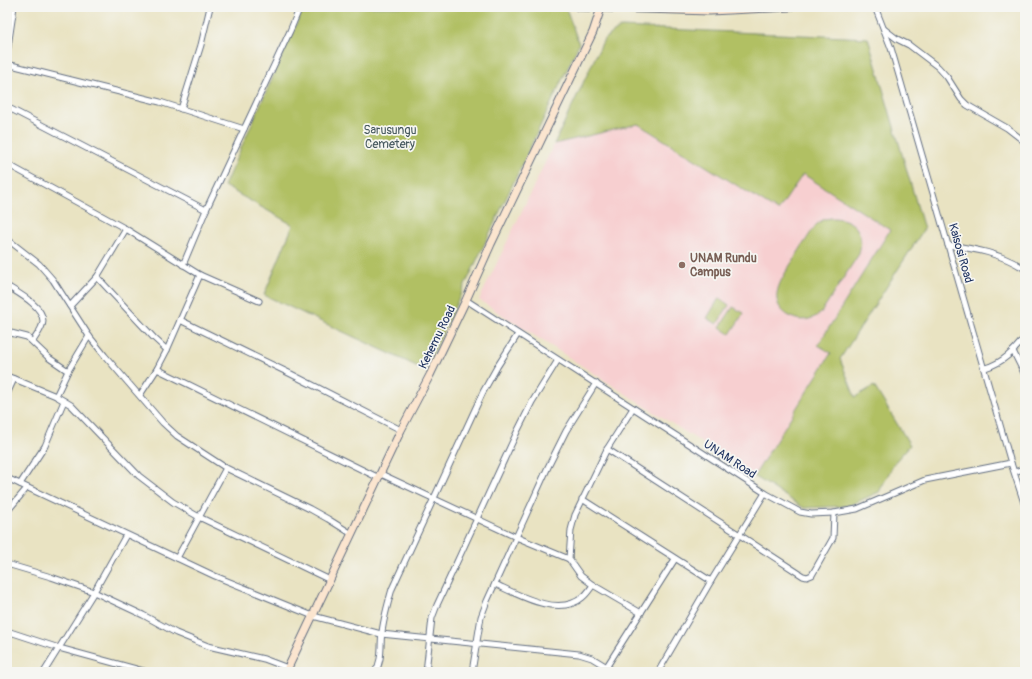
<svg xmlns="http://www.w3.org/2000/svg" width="1032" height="679" viewBox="0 0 1032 679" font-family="Pangolin,sans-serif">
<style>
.built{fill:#f7cfd0}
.green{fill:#b1c063;stroke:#667860}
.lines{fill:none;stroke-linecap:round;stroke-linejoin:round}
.street-casing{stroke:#636e81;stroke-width:7}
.secondary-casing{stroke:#636e81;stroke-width:9}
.street{stroke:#fff;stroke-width:5}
.secondary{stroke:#fbe5cf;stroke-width:7}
.education-dot{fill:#8d6e63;stroke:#f6f6f2;stroke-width:1.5}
.labels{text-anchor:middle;stroke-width:3.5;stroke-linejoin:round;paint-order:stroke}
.park-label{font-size:12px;fill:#485a60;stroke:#f6f6f2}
.street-label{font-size:12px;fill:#1b2f5e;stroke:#f6f6f2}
.education-label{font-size:12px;font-weight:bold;fill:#785e54;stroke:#f6f6f2;text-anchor:start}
</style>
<rect width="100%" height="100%" fill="#f6f6f2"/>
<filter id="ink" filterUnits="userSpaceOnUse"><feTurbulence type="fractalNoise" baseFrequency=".025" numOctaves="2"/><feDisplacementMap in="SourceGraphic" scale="8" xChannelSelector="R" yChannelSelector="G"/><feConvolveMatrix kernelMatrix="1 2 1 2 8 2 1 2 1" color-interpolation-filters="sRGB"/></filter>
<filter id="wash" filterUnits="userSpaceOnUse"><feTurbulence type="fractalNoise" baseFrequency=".012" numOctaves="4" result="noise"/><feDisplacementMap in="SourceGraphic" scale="16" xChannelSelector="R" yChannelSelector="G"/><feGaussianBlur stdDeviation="0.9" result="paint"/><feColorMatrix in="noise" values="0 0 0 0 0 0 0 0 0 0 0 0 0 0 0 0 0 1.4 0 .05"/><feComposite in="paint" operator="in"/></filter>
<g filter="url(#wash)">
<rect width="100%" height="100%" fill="#e9e3c2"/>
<polygon class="built" points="638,124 778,211 803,174 890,230 818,344 831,353 754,476 479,300 554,144"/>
<g class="green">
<polygon points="304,7 528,7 566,8 579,44 425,370 264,295 293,225 224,186"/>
<polygon points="621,27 868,38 924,229 840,359 855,397 874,386 910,445 895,462 879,492 848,506 804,508 754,476 831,353 818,345 890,230 803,174 778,211 638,124 554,144 604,39"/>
<path d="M832,218c23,0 33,15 27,36l-39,60c-9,6 -19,8 -29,3 -28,-15 -8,-40 3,-58 7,-11 14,-23 22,-34l8,-6z"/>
<polygon points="719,298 729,305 717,324 707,318"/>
<polygon points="733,307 744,313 730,334 720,327"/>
</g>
</g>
<g filter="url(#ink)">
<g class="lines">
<defs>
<g id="street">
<polyline points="875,7 891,48 1011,463 1025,506"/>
<polyline points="884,29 897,39 909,45 938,67 947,77 961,99 967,105 1007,128 1025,142"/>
<polyline points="7,53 14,7"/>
<polyline points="7,64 160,102 244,129"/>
<polyline points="7,107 206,210"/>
<polyline points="181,109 201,45 210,7"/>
<polyline points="7,164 126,229 200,275 259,301"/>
<polyline points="7,239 39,264 53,280 89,336 105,356 163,423 177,436 226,468 310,509 328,519 352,534"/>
<path d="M948,245c28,4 52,8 77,24"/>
<polyline points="183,265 206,210 290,31 300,7"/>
<polyline points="97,277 154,338 167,350"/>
<path d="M7,286c11,7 36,20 36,35 0,7 -7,15 -10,20"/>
<polyline points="466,300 765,493 800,512 811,514 834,513 857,509 925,480 1011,463"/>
<polyline points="70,306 97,277 126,229"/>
<polyline points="180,320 291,374 401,430"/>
<polyline points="7,332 27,337 49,358 68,371"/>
<polyline points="1013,351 1025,375"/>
<path d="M985,368c18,-5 29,-17 40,-31"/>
<polyline points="157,369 379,478"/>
<polyline points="7,376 56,396 71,405 139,476 173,502 199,517 330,580"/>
<polyline points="7,394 14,379"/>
<polyline points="140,395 157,369 167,350 200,275"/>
<polyline points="56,396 68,371 89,336"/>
<polyline points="607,449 803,576 807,577 812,575 833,538 834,513"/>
<polyline points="1015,472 1025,468"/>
<polyline points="381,474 516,537 569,559 581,576 593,585 641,613"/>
<polyline points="7,478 215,576 313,616 381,634 579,654 592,658 615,672"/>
<polyline points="20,484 45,446 64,401"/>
<polyline points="582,499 711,581"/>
<polyline points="7,509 10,508 27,488"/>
<polyline points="177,558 226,468"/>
<polyline points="569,559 571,530 575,515 607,449 633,408"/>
<polyline points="7,564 51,577 94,592 143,615 176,633 208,646 264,659 288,668"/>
<path d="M495,584c24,11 64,34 88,13 4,-3 7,-8 10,-12"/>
<polyline points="7,631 59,648 147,672"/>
<polyline points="607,666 675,559"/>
<polyline points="44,672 94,592 126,535"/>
<path d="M375,672c8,-12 5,-27 7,-40 2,-15 6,-29 10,-43l91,-197 14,-25 21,-33"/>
<polyline points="426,672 432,618 437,605 517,432 532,402 558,360"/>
<polyline points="472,672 481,617 487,601 548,467 566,431 596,383"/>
<polyline points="658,672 711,581 765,493"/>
</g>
<g id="secondary">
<polyline points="578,7 710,11 790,7"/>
<polyline points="286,672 401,430 430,375 466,300 491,244 593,32 601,8"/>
</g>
</defs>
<use href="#street" class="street-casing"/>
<use href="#secondary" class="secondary-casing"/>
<use href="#street" class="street"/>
<use href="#secondary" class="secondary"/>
</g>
</g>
<circle class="education-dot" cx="682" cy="265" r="4"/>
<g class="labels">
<g class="park-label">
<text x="390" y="134">Sarusungu<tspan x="390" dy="14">Cemetery</tspan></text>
</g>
<g class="street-label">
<text transform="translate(961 253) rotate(74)" y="4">Kaisosi Road</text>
<text transform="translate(437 337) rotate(-64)" y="4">Kehemu Road</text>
<text transform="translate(730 459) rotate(33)" y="4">UNAM Road</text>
</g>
<g class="education-label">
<text x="690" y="262">UNAM Rundu<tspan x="690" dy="14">Campus</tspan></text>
</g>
</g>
<rect width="1032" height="679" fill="none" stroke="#f6f6f2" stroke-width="24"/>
</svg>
